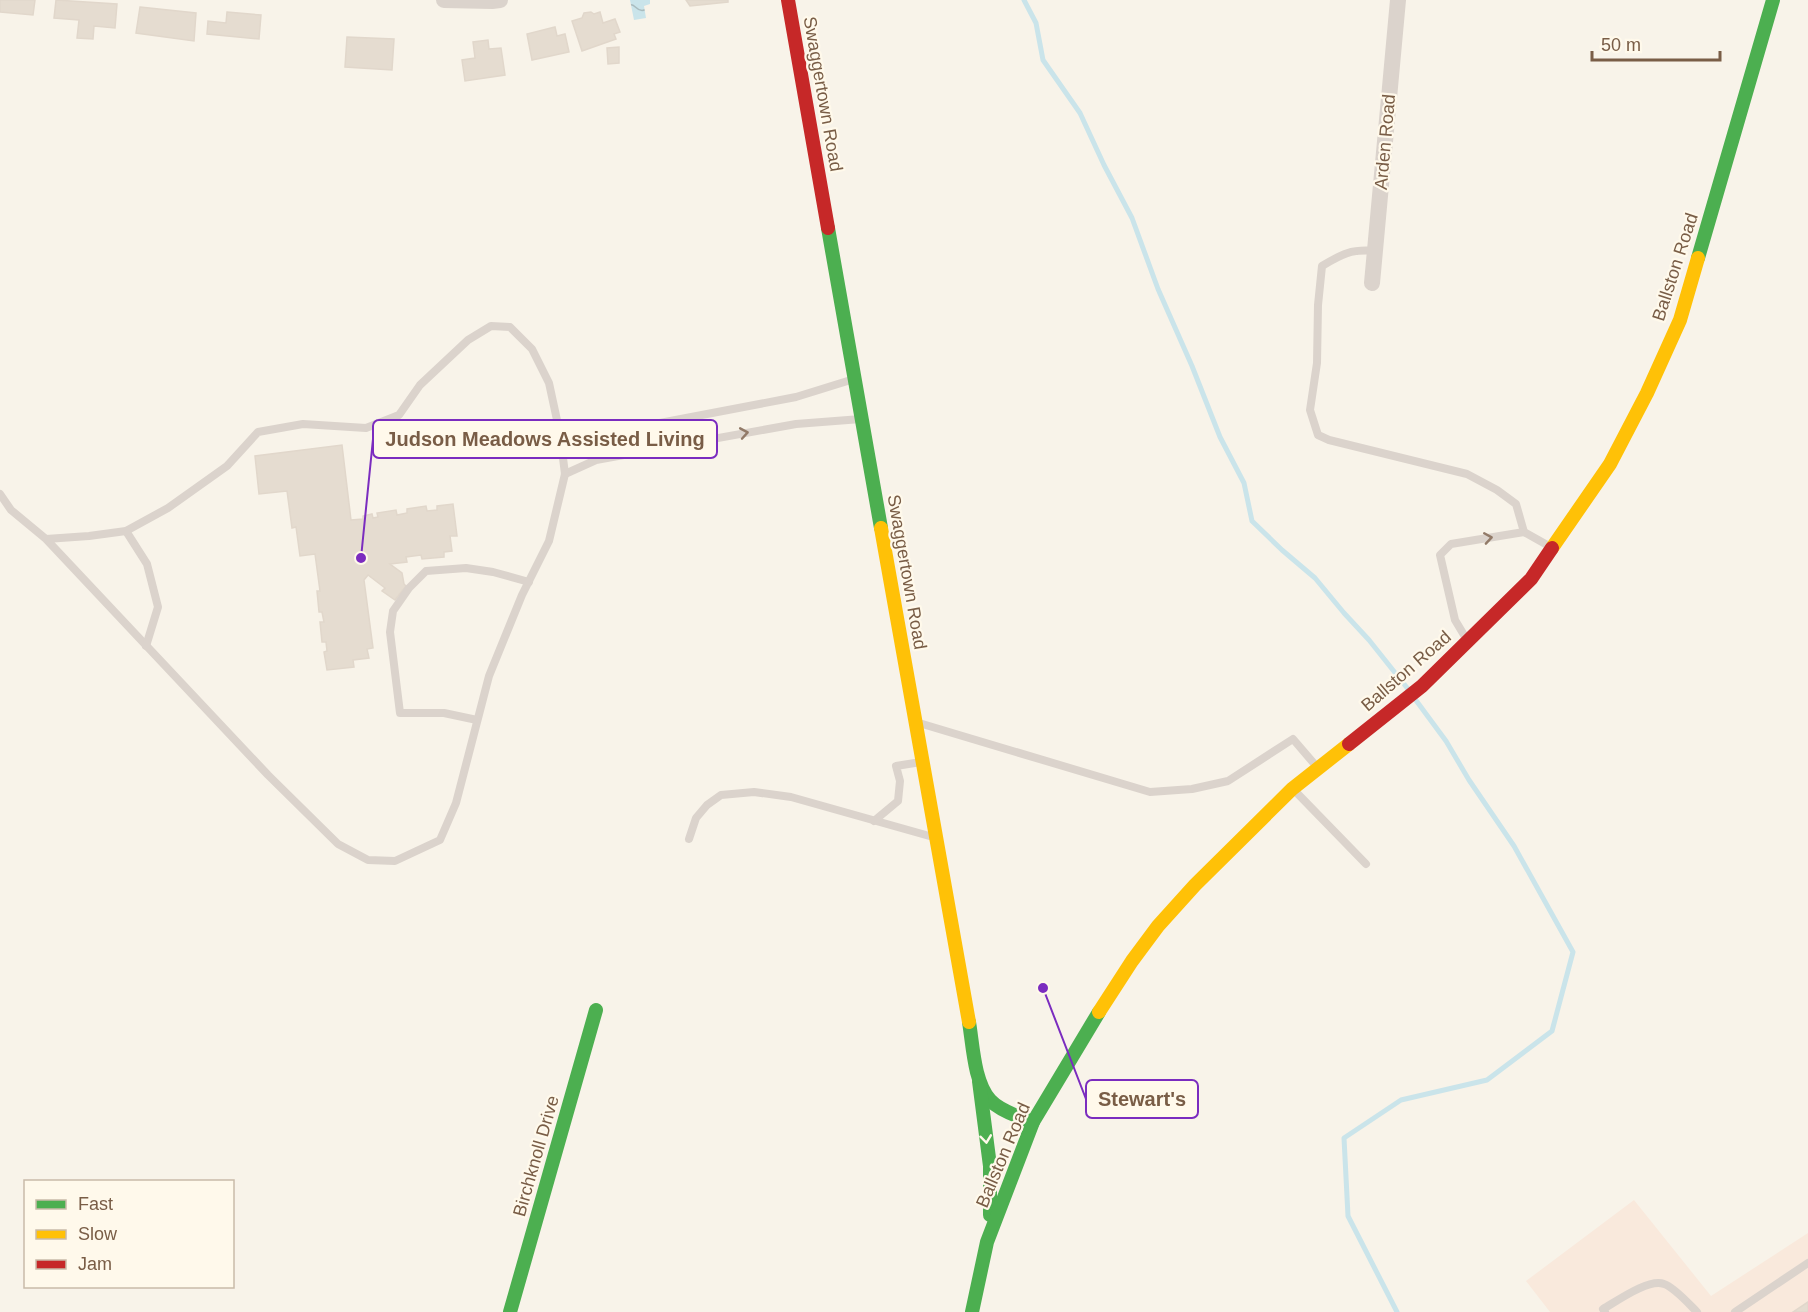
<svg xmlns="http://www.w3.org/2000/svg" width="1808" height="1312" viewBox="0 0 1808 1312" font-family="Helvetica,sans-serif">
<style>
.commercial{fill:#f9e9dc}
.water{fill:url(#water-waves)}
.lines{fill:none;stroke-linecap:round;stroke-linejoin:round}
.stream{stroke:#cae4ea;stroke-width:5}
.building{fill:#e5dcd0;stroke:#e1d7cb;stroke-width:1.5}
.lane{stroke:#dbd3cc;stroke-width:8}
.street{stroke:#dbd3cc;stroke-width:16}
.fast{stroke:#4caf50;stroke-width:14}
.slow{stroke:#ffc107;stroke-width:14}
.jam{stroke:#c62828;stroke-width:14}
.oneway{stroke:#927a68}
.oneway2{stroke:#fff9eb}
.labels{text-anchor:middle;stroke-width:4.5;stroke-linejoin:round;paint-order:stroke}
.street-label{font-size:18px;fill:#795d46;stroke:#fff9eb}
.leader{fill:none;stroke:#7b2cbf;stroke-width:2}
.callout-dot{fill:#7b2cbf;stroke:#fff9eb;stroke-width:2}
.callout{fill:#fff9eb;stroke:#7b2cbf;stroke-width:2}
.callout-label{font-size:20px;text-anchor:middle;font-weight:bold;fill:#795d46}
</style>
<defs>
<pattern id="water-waves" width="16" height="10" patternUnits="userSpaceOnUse" patternTransform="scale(1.5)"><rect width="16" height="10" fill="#cae4ea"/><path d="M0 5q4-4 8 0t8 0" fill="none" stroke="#a9bcbf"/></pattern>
</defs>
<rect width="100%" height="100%" fill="#f8f3e9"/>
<polygon class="commercial" points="1634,1200 1711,1296 1808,1233 1808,1312 1550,1312 1526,1281"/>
<polygon class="water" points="630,0 650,0 650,4 644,6 646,18 634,20"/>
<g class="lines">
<g class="stream">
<polyline points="1024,0 1036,23 1043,60 1080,113 1104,165 1132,218 1158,289 1192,366 1220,437 1244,483 1252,521 1282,550 1315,578 1344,613 1369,640 1408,689"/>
<polyline points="1397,1312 1348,1216 1344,1138 1401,1100 1487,1080 1552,1031 1573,952 1514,846 1469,780 1446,741 1415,699"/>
</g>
</g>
<g class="building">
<polygon points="0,0 35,0 33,15 0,12"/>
<polygon points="56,0 117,4 115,28 94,26 93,39 77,38 79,20 54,18"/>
<polygon points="686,0 728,0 728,2 690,6"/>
<polygon points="140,7 196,13 194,41 136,33"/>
<polygon points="227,12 261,15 259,39 207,34 208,21 226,23"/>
<polygon points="591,12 594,14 600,12 603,23 615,19 620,32 614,34 616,39 582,51 572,21 582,18 584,13"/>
<polygon points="555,27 557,36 565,34 569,52 532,60 527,34"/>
<polygon points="347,37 394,39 392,70 345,67"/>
<polygon points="488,40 489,49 501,48 505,75 465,81 462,60 475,58 473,42"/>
<polygon points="619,47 619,63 608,64 607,48"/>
<polygon points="342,445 351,520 363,519 363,516 372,514 373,518 378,517 377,513 396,510 397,515 407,513 407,509 426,506 427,511 437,510 437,506 453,504 457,536 450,536 452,551 444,552 444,557 422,559 421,555 406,557 407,562 390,564 402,573 404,584 406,586 395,600 382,591 385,588 368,575 364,580 373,648 367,649 369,658 353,660 354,667 327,670 324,652 327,651 326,642 322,642 320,622 324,622 322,612 319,612 317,591 320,591 315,554 300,556 296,527 292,528 287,491 259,494 255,456"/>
<polygon points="1808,1302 1808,1312 1793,1312"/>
</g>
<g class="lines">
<g class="lane">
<path d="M1375,251c-24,-2 -33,3 -53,15l-4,39 -1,58 -7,47 8,25 11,5 138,34 30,16 19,14 8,28 25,14"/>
<polyline points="560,434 597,435 796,397 854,379"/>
<polyline points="565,474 596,460 796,424 861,419"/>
<polyline points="0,494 11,510 46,539 89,536 126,531 168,508 227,466 258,432 303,424 366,428 399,415 420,385 468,340 491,326 510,327 532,349 549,383 560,434 565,474 549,541 522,595 489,676 456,803 440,840 395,861 368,860 338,844 268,775 46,539"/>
<polyline points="126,531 147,564 158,607 146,646"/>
<polyline points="1467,640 1455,620 1440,555 1451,544 1524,532"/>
<polyline points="477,720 444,713 400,713 390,632 393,611 409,588 426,571 466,568 493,572 529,582"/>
<polyline points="919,723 1150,792 1192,789 1228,781 1293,739 1317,767"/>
<polyline points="1295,791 1366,864"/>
<polyline points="874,821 898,801 900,781 896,766 921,762"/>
<polyline points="689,839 696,818 707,805 721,795 754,792 791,797 933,837"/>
<path d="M1605,1312l-2,-3c14,-8 46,-31 61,-25 10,3 25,20 33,28"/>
<polyline points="1735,1312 1808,1263"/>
</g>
<g class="street">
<polyline points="444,0 492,1 500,0"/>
<polyline points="1372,283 1398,0"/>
</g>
<g class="fast">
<polyline points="828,228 881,528"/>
<polyline points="1698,258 1773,0"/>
<path d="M969,1022c4,24 5,60 21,78 9,10 31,18 43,22"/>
<polyline points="979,1081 990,1166 990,1215"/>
<polyline points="510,1312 596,1010"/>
<polyline points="972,1312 987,1242 1033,1122 1099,1012"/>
</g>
<g class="slow">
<polyline points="881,528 969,1022"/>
<polyline points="1552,548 1610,464 1647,393 1680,320 1698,258"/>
<polyline points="1099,1012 1132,961 1158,926 1195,885 1292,789 1349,744"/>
</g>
<g class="jam">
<polyline points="788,0 828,228"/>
<polyline points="1349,744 1422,686 1531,579 1552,548"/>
</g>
</g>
<defs><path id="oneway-chevron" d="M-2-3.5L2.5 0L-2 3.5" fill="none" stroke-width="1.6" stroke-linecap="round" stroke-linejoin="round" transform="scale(1.5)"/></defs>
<g class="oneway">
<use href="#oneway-chevron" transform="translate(744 433) rotate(-10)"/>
<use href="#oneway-chevron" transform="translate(1488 538) rotate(-9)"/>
</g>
<use class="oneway2" href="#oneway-chevron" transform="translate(986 1139) rotate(83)"/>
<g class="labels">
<g class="street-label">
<text transform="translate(823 94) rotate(80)" y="6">Swaggertown Road</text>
<text transform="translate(1385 142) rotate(-85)" y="6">Arden Road</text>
<text transform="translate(1675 267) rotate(-72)" y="6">Ballston Road</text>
<text transform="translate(907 572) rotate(80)" y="6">Swaggertown Road</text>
<text transform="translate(1406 671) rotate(-41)" y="6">Ballston Road</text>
<text transform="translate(1003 1155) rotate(-67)" y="6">Ballston Road</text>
<text transform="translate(536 1156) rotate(-74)" y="6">Birchknoll Drive</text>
</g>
</g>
<path class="leader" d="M361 558L373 439M1043 988L1086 1099"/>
<g class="callout-dot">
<circle cx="361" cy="558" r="6"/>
<circle cx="1043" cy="988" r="6"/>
</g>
<g class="callout">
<rect x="373" y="420" width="344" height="38" rx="6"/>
<rect x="1086" y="1080" width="112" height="38" rx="6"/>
</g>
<g class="callout-label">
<text x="545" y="446">Judson Meadows Assisted Living</text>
<text x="1142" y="1106">Stewart's</text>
</g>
<rect x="24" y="1180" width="210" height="108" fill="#fff9eb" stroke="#c9bba9" stroke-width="1.5"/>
<rect x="36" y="1200" width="30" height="9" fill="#4caf50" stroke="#c9bba9" stroke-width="1.5"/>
<text x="78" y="1210" font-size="18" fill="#795d46">Fast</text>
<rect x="36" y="1230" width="30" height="9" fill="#ffc107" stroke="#c9bba9" stroke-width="1.5"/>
<text x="78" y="1240" font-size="18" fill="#795d46">Slow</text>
<rect x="36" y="1260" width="30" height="9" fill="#c62828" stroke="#c9bba9" stroke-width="1.5"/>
<text x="78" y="1270" font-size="18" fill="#795d46">Jam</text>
<path d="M1592 51v9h128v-9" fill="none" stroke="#795d46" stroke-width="3"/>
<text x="1601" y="51" font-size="18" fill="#795d46" stroke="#fff9eb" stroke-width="4.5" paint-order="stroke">50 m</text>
</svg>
